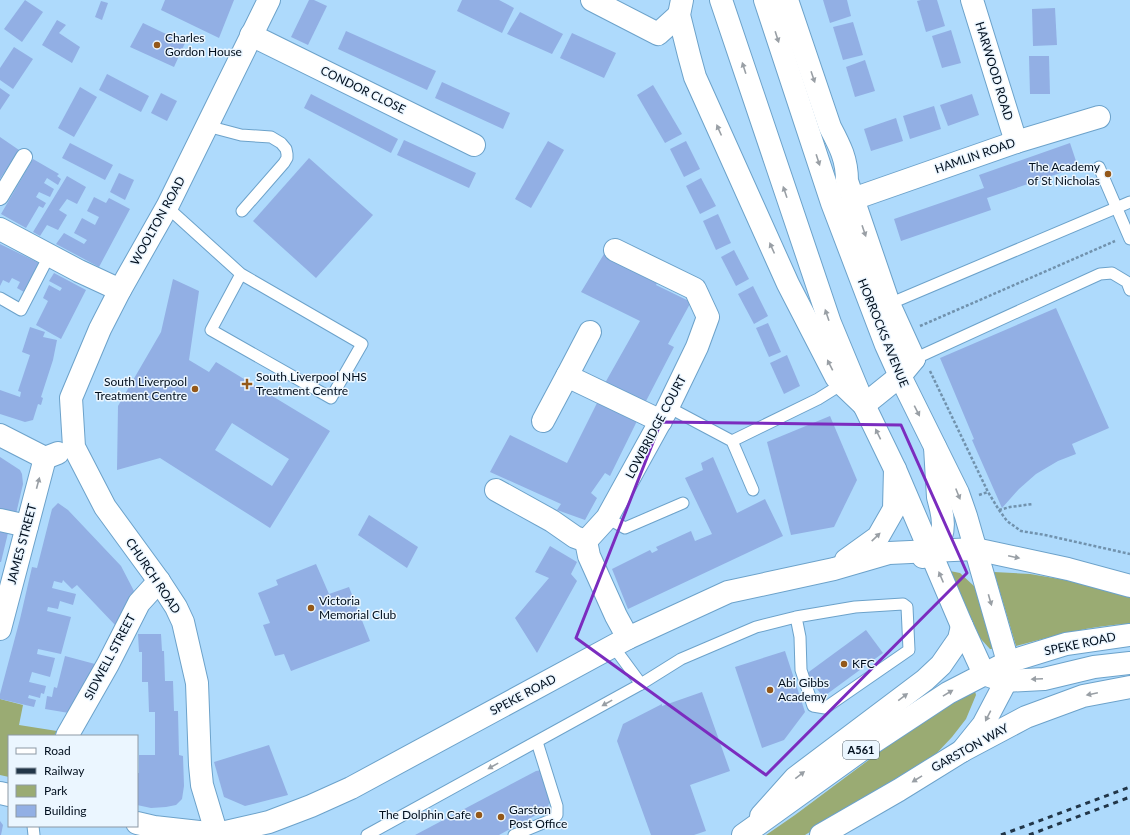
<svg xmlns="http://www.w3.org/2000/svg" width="1130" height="835" viewBox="0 0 1130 835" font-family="Lato,sans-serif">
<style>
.green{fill:#9aab73}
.building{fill:#92afe4;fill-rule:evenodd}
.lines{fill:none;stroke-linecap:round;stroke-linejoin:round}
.service-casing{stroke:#6ca2ca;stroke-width:13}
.pedestrian-casing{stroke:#6ca2ca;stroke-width:18}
.minor-casing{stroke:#6ca2ca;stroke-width:24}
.secondary-casing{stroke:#6ca2ca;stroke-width:24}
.trunk-casing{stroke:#6ca2ca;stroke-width:24}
.path{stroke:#7192ad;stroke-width:2.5;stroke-dasharray:3 2;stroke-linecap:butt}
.service{stroke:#fff;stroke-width:11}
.pedestrian{stroke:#fff;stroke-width:16}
.minor{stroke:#fff;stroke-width:22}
.secondary{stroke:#fff;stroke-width:22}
.trunk{stroke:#fff;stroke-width:22}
.rail{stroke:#223648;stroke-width:3;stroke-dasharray:5 5;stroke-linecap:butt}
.oneway{fill:#999fa5}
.marked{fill:none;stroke:#7b2cbf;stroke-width:3;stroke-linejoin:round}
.poi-dot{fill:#945819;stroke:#ebf6ff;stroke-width:1.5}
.labels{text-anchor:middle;stroke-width:3;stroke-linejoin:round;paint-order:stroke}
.shield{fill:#ebf6ff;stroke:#465461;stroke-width:1}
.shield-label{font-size:11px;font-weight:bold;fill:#000e1d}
.poi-label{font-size:12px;fill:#000e1d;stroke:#ebf6ff;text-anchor:start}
.street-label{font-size:12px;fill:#000e1d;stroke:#ebf6ff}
</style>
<rect width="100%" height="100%" fill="#aedafc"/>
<g class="green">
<polygon points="950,571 960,573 975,587 983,603 994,646 993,649 990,649 980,638"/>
<path d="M994,572l36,2 53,9 47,14v27c-39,1 -76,12 -114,22z"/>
<polygon points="970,691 975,691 976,695 966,719 952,737 935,755 805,835 766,835 795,815 921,721"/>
<polygon points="0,699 23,705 19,725 57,731 54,736 9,736 9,777 0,775"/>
</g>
<g class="building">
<polygon points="25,0 43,12 22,42 4,29"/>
<polygon points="165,0 234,0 219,38 161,10"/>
<polygon points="309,0 314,0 327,6 308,45 291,37"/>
<polygon points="462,0 499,0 514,8 502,33 457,11"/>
<polygon points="823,0 847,0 851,16 830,23"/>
<polygon points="921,0 937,0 945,26 926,32 917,1"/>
<polygon points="101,1 108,3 102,20 95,17"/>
<polygon points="1055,8 1057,45 1033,46 1032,9"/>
<polygon points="520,12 563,34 552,54 507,34"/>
<polygon points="57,20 66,25 59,33 80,47 72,63 42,45"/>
<polygon points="853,22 863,55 843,60 833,27"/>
<polygon points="143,23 185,43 174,67 130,47"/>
<polygon points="951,30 961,63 942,68 932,36"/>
<polygon points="346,31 436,71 427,90 338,49"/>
<polygon points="572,33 616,53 604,78 560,58"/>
<polygon points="14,47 33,59 13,89 0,80 0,68"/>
<polygon points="1029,56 1049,56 1050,94 1030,94"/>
<polygon points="865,60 875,91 855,97 846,67"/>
<polygon points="107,74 149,96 141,112 99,90"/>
<polygon points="442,82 510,113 503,129 435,98"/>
<polygon points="653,85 682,134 665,143 637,95"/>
<polygon points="80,87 97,97 74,137 58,128"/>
<polygon points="0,88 10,95 0,110"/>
<polygon points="161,93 177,101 167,121 151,113"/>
<polygon points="311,94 398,139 391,153 304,108"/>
<polygon points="972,94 979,115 948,126 940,105"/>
<polygon points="934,106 941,129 910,139 903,116"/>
<polygon points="896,118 903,141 871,151 864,129"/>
<polygon points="0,137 19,150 0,179"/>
<polygon points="404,140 476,173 469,188 397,155"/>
<polygon points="548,141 564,150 531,208 515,199"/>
<polygon points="686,141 700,169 684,177 670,149"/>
<polygon points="70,143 113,165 105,180 62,158"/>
<polygon points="1070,143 1078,167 987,198 991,210 901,241 894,219 984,188 979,175"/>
<polygon points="309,158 373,215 316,278 253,221"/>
<polygon points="33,159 59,174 57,176 61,179 58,185 47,178 44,183 54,189 50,197 39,192 36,197 46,203 43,208 39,206 26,228 1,214"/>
<polygon points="119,173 134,180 125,200 110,192"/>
<polygon points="67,176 86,187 77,204 67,199 59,210 67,215 58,230 47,225 40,236 33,232"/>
<polygon points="701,178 716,206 700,214 686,186"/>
<polygon points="94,197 106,203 109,198 130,209 99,267 56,244 64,233 84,244 87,240 74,233 82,218 95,225 99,217 87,211"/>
<polygon points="718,214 731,243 716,250 703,221"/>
<polygon points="0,244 39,263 24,292 17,288 20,282 12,278 9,283 3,280 0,286"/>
<polygon points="734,250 749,279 736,286 721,257"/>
<polygon points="604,254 658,281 656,285 691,302 668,344 674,347 645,403 605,383 640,321 581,292"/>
<polygon points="54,273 86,290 61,339 36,325 48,301 43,298 49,285 60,291 62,288 49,281"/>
<path d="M173,279l26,12 -10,69 20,12 7,-10 114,69 -60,97 -110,-70 -43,12 1,-64 43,-74zM232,423l57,36 -17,27 -57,-36z"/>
<polygon points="753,286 768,316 754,324 738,294"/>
<polygon points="1056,308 1109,428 1072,444 1076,454 1058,461 1036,474 1019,489 1002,508 972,440 974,439 940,358"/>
<polygon points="768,323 781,352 769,357 756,328"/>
<polygon points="30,327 45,332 43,337 57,340 53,360 41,397 43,398 41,405 38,404 33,420 25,422 0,414 0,390 20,397 21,392 18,391 30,355 22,352"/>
<polygon points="787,355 800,386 784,394 770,363"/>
<polygon points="598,401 637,421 610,476 605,473 591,493 597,498 585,520 557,510 561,504 490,472 510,435 567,463"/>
<polygon points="830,416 857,480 834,527 791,535 767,442"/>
<polygon points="0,457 20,470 22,474 23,484 16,514 0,510"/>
<polygon points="713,457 737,513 765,499 783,536 628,609 612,569 650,550 652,553 658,550 656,547 691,531 695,541 712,534 685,478 703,470 701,463"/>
<polygon points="58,503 68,510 121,566 134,591 116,626 77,585 72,589 63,580 62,583 54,581 52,588 76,594 73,605 60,601 58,609 48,607 47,611 71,617 61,654 38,649 37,654 55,658 50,677 32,672 29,682 46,686 44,694 41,693 40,698 29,695 28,698 36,700 34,707 0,699 0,694 20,619 32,567 37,568 52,509"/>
<polygon points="369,515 418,547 407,568 358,535"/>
<polygon points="0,531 8,533 1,562 0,562"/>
<polygon points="550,546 577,562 571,574 577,581 537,653 515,618 549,578 535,572"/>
<polygon points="316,564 329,594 349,587 370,641 291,671 284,654 275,656 263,625 270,623 258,593 278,585 276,580"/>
<polygon points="866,630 883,653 823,697 806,674"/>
<polygon points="138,634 161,634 162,651 164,651 165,681 173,681 174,711 178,711 179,755 183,756 184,786 182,799 176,805 166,807 151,808 137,805 137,773 139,773 139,755 155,755 155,712 149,712 148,682 142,682 142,652 139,652"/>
<polygon points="785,651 805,712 784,740 762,748 735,667"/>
<polygon points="65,656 95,664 69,713 45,709 47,696 52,697 54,687 57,688"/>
<polygon points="702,692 730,771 690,785 706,831 694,835 651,835 617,741 623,724 662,704 662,706"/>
<polygon points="269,745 288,795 245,806 224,797 214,762"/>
<polygon points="542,770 550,801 547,809 499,835 415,835 536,771"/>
<polygon points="0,821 3,825 1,835 0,835"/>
</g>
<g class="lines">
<defs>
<g id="service">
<polyline points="207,126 241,135 271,137 281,143 286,149 287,154 287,158 284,163 242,211"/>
<polyline points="1099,167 1130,239"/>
<polyline points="167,207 241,274 362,344 331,398 211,330 241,274"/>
<polyline points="0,298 21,310 49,256"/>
<polyline points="889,304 1130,202"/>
<polyline points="914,359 1100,274 1112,273 1127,282 1130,290"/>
<polyline points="668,407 732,441 753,490"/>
<polyline points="732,441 818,399 842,384"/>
<polyline points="607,518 625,528 683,503"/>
<polyline points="613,646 641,684 681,659 756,627 796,617 855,607 903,604 907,607 909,650 825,708 813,706 801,670 800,637 796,617"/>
<polyline points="33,826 34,835"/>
<polyline points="367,835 641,684"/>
<polyline points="514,835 553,819 557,815 557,806 537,742"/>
</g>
<polyline id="pedestrian" points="0,197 24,157"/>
<g id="minor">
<polyline points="592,0 658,34 679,15"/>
<polyline points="682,0 679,15 689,55 695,77 788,284 836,377 842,384 864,405"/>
<path d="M787,0l43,127c10,19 17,32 17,54l42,123 25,55"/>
<polyline points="972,0 1016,142"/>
<polyline points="251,35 474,145"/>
<polyline points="853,199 1016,142 1099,117"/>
<polyline points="0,229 79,271 120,290"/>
<polyline points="567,376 590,332"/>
<polyline points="543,421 567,376 661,421"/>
<polyline points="0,435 45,458 58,453"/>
<polyline points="496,490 552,521 575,537 586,541"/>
<polyline points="0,520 27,526"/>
<polyline points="586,541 607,518 666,411 697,347 708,317 695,289 615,250"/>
<polyline points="586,541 589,556 616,616 628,638"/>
<path d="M923,557c19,-13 23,-26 18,-48 -1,-4 -2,-8 -3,-12 -1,-17 -2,-34 -3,-50"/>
<polyline points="846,560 878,537 894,509 895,469"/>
<polyline points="0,629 45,458"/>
<polyline points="67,736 108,664 139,603 159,581"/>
<polyline points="0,793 9,795"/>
<polyline points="137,823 154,827 217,834 269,822 311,806 351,788 628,638 728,592 834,569 889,553 975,549"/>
<polyline points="217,835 202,785 200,765 197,683 183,622 176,607 159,581 105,507 74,447 71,398 100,329 120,290 167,207 269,0"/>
</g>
<g id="secondary">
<polyline points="721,0 830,323 864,405 895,469 962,626 984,674 1004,681 1044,679 1094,667 1130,663"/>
<polyline points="765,0 832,203 886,345 900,376 958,493 966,516 1008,662 1003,687 983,725 962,751"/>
<polyline points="864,405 900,376 914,359"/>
<polyline points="761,816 795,778 925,680 941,665 959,639 962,626"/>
</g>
<g id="trunk">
<polyline points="975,549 1068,569 1130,586"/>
<polyline points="743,835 860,751 948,693 1008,662 1066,644 1130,635"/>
<polyline points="821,835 899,790 962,751 1026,717 1083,696 1130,687"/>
</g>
</defs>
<use href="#service" class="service-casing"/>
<use href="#pedestrian" class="pedestrian-casing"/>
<use href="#minor" class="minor-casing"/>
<use href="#secondary" class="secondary-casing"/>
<use href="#trunk" class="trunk-casing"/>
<g class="path">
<polyline points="920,326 1115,241"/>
<polyline points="930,371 988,492 999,510 1007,521 1021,531 1045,535 1130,554"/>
<polyline points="979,495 988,492"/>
<polyline points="999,510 1010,507 1033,504"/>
</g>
<use href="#service" class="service"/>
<use href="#pedestrian" class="pedestrian"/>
<use href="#minor" class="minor"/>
<use href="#secondary" class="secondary"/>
<use href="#trunk" class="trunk"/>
<g class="rail">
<polyline points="1001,835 1130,787"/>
<polyline points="1029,835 1130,797"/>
</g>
</g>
<defs><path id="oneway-solid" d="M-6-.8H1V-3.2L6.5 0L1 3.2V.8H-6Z"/></defs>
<g class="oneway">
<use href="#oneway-solid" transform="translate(777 37) rotate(72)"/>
<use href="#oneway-solid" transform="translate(744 68) rotate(-108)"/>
<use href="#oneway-solid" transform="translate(813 77) rotate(71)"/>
<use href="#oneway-solid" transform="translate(719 130) rotate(-114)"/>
<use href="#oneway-solid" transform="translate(818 160) rotate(72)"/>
<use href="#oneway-solid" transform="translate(785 192) rotate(-109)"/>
<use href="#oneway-solid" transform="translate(864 231) rotate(71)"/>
<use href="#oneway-solid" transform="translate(772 248) rotate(-114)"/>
<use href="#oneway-solid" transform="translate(827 315) rotate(-109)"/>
<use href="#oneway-solid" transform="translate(830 365) rotate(-117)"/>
<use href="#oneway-solid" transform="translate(917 411) rotate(63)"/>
<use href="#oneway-solid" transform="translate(878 434) rotate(-116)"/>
<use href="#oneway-solid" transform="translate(38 483) rotate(-75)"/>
<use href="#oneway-solid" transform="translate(958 494) rotate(68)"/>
<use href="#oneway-solid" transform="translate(876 537) rotate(-44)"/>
<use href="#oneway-solid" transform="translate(1014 557) rotate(12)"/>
<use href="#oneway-solid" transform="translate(941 577) rotate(-113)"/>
<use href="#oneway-solid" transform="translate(990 600) rotate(74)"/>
<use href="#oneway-solid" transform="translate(1037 679) rotate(178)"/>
<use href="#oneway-solid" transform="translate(948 693) rotate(-31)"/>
<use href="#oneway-solid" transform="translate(1092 694) rotate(168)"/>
<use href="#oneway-solid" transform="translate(903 697) rotate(-37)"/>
<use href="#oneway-solid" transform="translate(607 703) rotate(151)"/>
<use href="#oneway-solid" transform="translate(988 716) rotate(117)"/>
<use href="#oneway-solid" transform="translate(493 766) rotate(151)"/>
<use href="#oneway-solid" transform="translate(800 775) rotate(-38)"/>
<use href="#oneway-solid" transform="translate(917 779) rotate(148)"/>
</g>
<path class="marked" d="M661,422l240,3 66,148 -201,202 -190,-137z"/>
<g class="poi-dot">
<circle cx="157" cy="45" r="4"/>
<circle cx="1108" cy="174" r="4"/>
<path d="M245 378h4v4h4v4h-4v4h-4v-4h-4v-4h4z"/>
<circle cx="195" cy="389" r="4"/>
<circle cx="311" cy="608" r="4"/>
<circle cx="844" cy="664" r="4"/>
<circle cx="770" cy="690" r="4"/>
<circle cx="479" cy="815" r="4"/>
<circle cx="501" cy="817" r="4"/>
</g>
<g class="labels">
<rect class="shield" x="843" y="741" width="36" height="18" rx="3"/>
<g class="shield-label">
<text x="861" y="754">A561</text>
</g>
<g class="poi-label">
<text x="165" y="42">Charles<tspan x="165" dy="14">Gordon House</tspan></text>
<text x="1100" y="171" text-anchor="end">The Academy<tspan x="1100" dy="14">of St Nicholas</tspan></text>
<text x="256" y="381">South Liverpool NHS<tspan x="256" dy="14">Treatment Centre</tspan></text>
<text x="187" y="386" text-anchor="end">South Liverpool<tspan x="187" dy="14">Treatment Centre</tspan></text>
<text x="319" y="605">Victoria<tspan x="319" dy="14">Memorial Club</tspan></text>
<text x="852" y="668">KFC</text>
<text x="778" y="687">Abi Gibbs<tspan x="778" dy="14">Academy</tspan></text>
<text x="509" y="814">Garston<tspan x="509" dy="14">Post Office</tspan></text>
<text x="471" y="819" text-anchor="end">The Dolphin Cafe</text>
</g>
<g class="street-label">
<text transform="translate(994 71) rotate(73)" y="4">HARWOOD ROAD</text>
<text transform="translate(363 90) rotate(26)" y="4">CONDOR CLOSE</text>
<text transform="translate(975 156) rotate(-19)" y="4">HAMLIN ROAD</text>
<text transform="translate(158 221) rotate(-61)" y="4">WOOLTON ROAD</text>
<text transform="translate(883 333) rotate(68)" y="4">HORROCKS AVENUE</text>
<text transform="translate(656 427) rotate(-62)" y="4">LOWBRIDGE COURT</text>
<text transform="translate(22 544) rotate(-75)" y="4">JAMES STREET</text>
<text transform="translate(153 576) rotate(56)" y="4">CHURCH ROAD</text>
<text transform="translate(1080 644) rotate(-12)" y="4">SPEKE ROAD</text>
<text transform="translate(110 657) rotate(-62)" y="4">SIDWELL STREET</text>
<text transform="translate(523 695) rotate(-28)" y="4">SPEKE ROAD</text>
<text transform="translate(970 748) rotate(-29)" y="4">GARSTON WAY</text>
</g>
</g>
<rect x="8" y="735" width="130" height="92" fill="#ebf6ff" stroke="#8d99a5"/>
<rect x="16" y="748" width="20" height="6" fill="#ffffff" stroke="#8d99a5"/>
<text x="44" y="755" font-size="12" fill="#000e1d">Road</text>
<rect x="16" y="768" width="20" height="6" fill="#223648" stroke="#8d99a5"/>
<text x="44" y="775" font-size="12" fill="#000e1d">Railway</text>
<rect x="16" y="785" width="20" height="12" fill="#9aab73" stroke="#8d99a5"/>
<text x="44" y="795" font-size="12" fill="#000e1d">Park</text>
<rect x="16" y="805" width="20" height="12" fill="#92afe4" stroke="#8d99a5"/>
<text x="44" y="815" font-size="12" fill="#000e1d">Building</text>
</svg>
